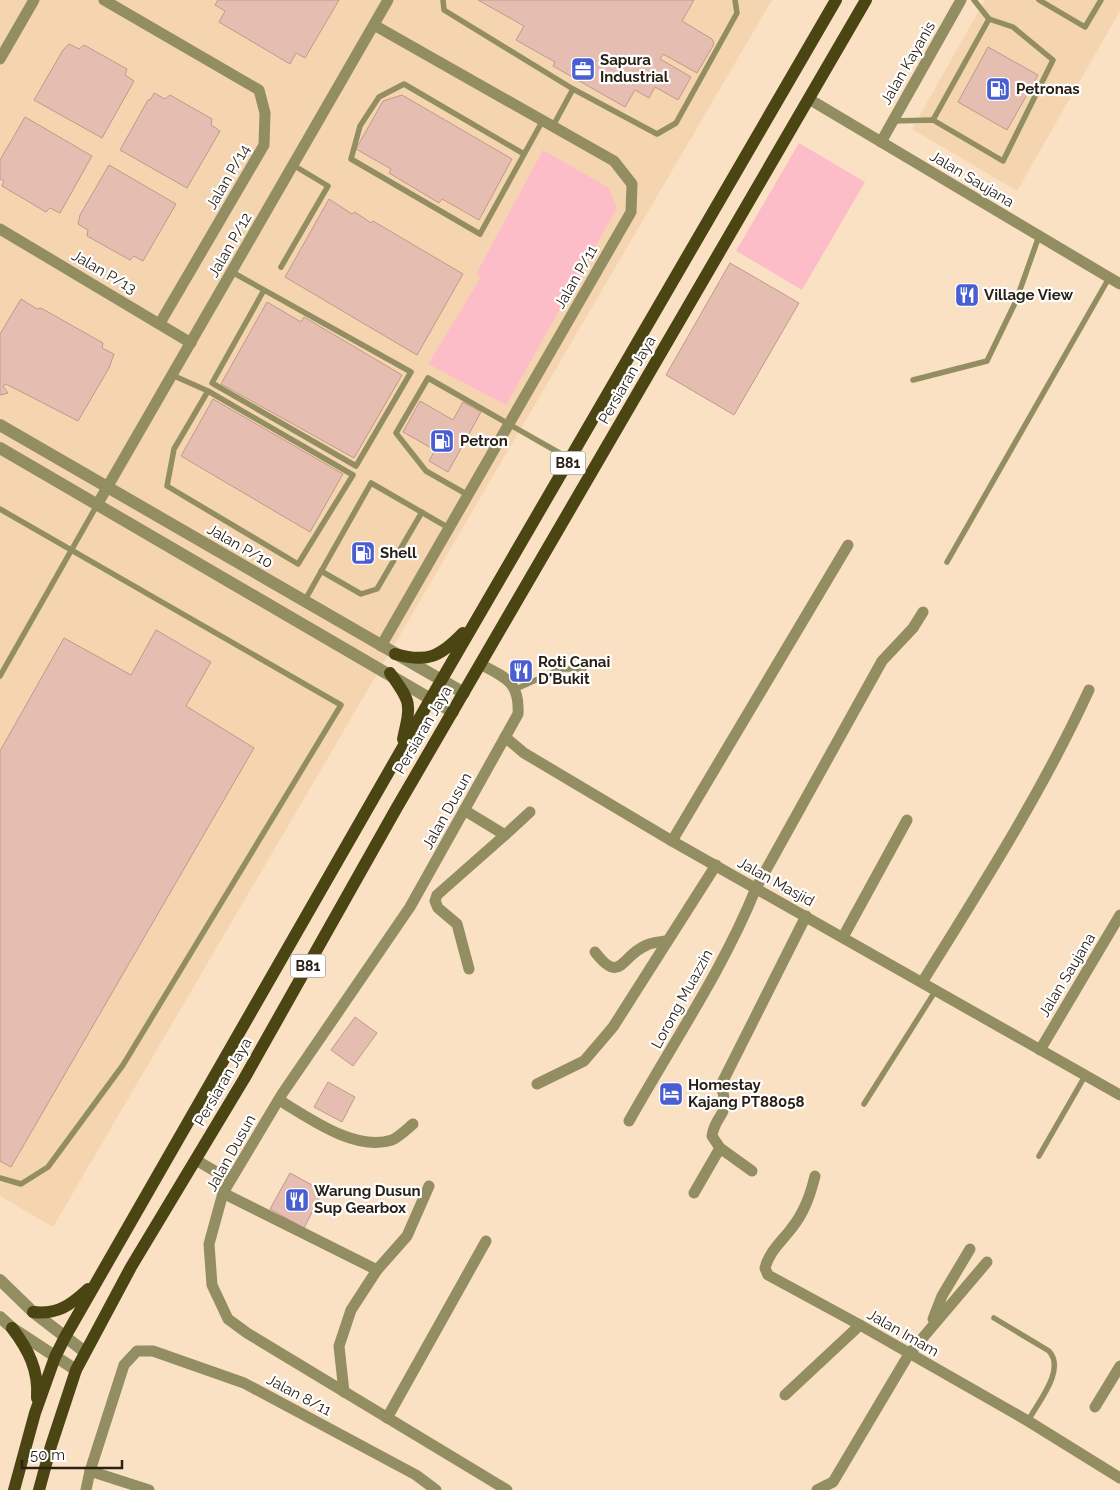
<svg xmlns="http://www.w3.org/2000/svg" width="1120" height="1490" viewBox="0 0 1120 1490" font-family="Raleway,sans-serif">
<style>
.built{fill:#f4d5b0}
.green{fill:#fdbdc8}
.building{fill:#e6beb1;stroke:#bf998c}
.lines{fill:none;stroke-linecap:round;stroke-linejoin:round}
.service{stroke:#928e62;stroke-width:5.5}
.minor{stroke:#928e62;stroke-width:11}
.tertiary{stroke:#928e62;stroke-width:12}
.primary{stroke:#4a4512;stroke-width:12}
.labels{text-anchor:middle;stroke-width:4.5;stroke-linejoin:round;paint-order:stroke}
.shield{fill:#fff;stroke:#6a645c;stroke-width:1}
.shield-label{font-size:14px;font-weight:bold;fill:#2a2116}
.poi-label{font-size:15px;font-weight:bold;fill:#2a2116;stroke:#fff;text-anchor:start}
.street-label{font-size:15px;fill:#2a2116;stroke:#fff}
</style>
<rect width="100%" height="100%" fill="#fbe1c3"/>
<g class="built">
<polygon points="0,0 772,0 53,1227 0,1196"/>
<polygon points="985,0 1120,0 1120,11 1017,191 912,129"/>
</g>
<g class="green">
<polygon points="799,143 865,182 802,290 736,251"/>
<polygon points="543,150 609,188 617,208 506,405 428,364 481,277 476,274"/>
</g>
<g class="building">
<polygon points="218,0 339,0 305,58 296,53 290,64 219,22 225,11 215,5"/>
<polygon points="478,0 694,0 682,21 712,39 714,44 697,73 663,54 660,59 691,77 678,100 655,87 649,98 635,90 625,107 553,66 555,62 516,40 524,26"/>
<polygon points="69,44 79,49 84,45 127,69 125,75 134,81 102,138 34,100 63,50"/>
<polygon points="988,47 1038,75 1007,130 958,102"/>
<polygon points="154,93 165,99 170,95 212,119 211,125 220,131 187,188 120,150 148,100 151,99"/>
<polygon points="402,95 512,159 479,220 442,199 439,203 389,173 391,169 356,149 383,101"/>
<polygon points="25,117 92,156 60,213 50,208 46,212 2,186 4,181 0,179 0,160"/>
<polygon points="109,165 176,204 143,261 134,256 130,260 87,236 88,230 78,224 80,215"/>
<polygon points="329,199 352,214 355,212 371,223 373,221 463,274 417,355 285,277"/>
<polygon points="730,263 799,303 734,415 666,375"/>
<polygon points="21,299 37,309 41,308 103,343 102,348 114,354 109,368 78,421 6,384 3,386 8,393 0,395 0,334"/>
<polygon points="267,302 301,322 304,317 402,375 354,458 221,384"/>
<polygon points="213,399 343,474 310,532 181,456"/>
<polygon points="420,401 453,420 463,402 481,412 448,472 429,461 435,450 403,432"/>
<polygon points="156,630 211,662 186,706 254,748 11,1167 0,1161 0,751 64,638 131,675"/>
<polygon points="355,1017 377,1033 353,1066 331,1050"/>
<polygon points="328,1082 355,1097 342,1122 314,1107"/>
<polygon points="290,1173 323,1191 304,1228 270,1209"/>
</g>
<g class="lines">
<g class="service">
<polyline points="443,0 444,10 573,89"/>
<polyline points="1039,0 1085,27 1101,0"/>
<polyline points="933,120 989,19"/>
<polyline points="892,121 933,120 1003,161 1053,60 1013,27 989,19 974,0"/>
<polyline points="553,126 573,89 657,134 676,123 737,13 735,0"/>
<polyline points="524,154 404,84 379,97 360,126 351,159 480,234 543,120"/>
<polyline points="281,267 328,186 293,165"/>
<polyline points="232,272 411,372 356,466 212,383 264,290"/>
<polyline points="172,375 208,391 353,475 298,564 167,486 174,449 208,391"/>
<polyline points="913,380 987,361 1016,301 1039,236"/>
<polyline points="468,495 426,471 396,433 428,378 570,459"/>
<polyline points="0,509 341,705 123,1065 48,1167 21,1184 0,1178"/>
<polyline points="947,562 1109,278"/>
<polyline points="321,571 361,594 377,589 422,512"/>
<polyline points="305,600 371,483 449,528"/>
<polyline points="0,676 97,505"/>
<polyline points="516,689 560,669 584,669"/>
<polyline points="864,1104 936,990"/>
<polyline points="1039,1156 1085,1076"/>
<path d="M994,1318l55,33c17,19 -11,51 -21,70"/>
</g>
<g class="minor">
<polyline points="104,0 259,90 265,113 264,145 160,323"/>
<polyline points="374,25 614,161 632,184 631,212 381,646"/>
<polyline points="0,59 34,0"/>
<polyline points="809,99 1120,284"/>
<polyline points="881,142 961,0"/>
<polyline points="0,229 191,343"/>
<polyline points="97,505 388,0"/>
<path d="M480,664c25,13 40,18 38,50l-108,193 -128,187 -59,99 -14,51 3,41 16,34 19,14 260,157"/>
<polyline points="505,737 524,753 672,841 1120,1095"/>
<polyline points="464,810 505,835 437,895 435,901 438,908 457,924 469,969"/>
<polyline points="505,835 530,812"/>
<polyline points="672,841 848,545"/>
<polyline points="843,937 907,820"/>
<path d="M595,952c26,34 26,3 52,-7 5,-3 13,-3 19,-4"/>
<path d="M923,981c59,-95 119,-189 166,-291"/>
<polyline points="1040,1050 1120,915"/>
<polyline points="537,1084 584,1061 613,1027 716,865"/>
<path d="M279,1100c30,18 76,52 113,40 7,-3 15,-11 21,-16"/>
<path d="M629,1121c43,-77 94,-151 127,-233l126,-227 31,-33 10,-16"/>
<polyline points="720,1148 752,1171"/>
<polyline points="196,1160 230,1180"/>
<path d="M815,1176c-5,20 -11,37 -24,53 -10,13 -22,23 -26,39l3,7 92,50 168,96 92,57"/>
<polyline points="223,1193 377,1270"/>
<path d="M694,1193l26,-45 -8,-12c4,-25 19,-17 9,-51l85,-169"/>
<polyline points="933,1319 942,1296 970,1249"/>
<polyline points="344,1392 339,1346 351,1310 377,1270 407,1236 429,1186"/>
<polyline points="785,1395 860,1325"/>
<polyline points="1095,1407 1120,1366"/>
<polyline points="387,1418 486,1241"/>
<polyline points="90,1471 149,1490"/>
<polyline points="86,1490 90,1471 124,1365 137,1351 153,1351 244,1383 416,1475 436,1490"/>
<polyline points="817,1490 833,1482 909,1354 987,1262"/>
</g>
<g class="tertiary">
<polyline points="0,425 464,693"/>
<polyline points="0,448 453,712"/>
<polyline points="0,1280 33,1312 85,1352"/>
<polyline points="0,1317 12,1328 76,1370"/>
</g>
<g class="primary">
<path d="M395,654c32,9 45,3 68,-21"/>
<path d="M390,673c22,30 21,31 13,66"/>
<path d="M33,1312c24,3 38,-7 55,-23"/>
<path d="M12,1328c16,21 27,42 25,70"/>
<polyline points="14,1490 35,1413 55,1357 65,1337 431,698 836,0"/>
<polyline points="39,1490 51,1446 76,1370 131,1267 244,1079 396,809 866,0"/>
</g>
</g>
<defs>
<symbol id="office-square" viewBox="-11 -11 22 22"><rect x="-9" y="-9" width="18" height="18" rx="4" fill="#485ed2" stroke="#fff"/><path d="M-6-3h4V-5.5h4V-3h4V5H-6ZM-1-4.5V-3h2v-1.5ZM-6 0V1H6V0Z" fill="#fff"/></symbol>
<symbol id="fuel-square" viewBox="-11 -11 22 22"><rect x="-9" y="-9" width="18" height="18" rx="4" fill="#485ed2" stroke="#fff"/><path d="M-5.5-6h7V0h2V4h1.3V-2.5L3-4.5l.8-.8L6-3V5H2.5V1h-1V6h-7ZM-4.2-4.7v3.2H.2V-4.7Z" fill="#fff"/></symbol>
<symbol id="restaurant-square" viewBox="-11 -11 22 22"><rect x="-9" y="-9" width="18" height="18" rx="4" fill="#485ed2" stroke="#fff"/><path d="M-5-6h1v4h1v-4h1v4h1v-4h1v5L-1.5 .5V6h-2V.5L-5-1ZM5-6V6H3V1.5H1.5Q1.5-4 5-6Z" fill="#fff"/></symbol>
<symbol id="hotel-square" viewBox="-11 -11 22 22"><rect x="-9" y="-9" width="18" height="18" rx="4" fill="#485ed2" stroke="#fff"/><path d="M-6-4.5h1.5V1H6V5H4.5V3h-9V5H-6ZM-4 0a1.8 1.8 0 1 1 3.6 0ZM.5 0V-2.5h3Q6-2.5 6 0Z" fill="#fff"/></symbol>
</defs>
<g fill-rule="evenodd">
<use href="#office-square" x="569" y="55" width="28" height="28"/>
<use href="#fuel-square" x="984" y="75" width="28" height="28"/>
<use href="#restaurant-square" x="953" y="281" width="28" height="28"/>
<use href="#fuel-square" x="428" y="427" width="28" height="28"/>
<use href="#fuel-square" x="349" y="539" width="28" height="28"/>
<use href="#restaurant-square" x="507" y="657" width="28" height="28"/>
<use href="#hotel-square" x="657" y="1080" width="28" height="28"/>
<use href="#restaurant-square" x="283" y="1186" width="28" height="28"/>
</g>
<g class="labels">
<g class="shield">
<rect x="550.5" y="451.5" width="35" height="23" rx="4"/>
<rect x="290.5" y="954.5" width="35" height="23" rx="4"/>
</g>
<g class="shield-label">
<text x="568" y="468">B81</text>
<text x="308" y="971">B81</text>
</g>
<g class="poi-label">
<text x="600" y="65">Sapura<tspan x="600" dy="17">Industrial</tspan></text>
<text x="1016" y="94">Petronas</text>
<text x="984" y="300">Village View</text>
<text x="460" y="446">Petron</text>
<text x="380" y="558">Shell</text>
<text x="538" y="667">Roti Canai<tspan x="538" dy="17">D'Bukit</tspan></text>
<text x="688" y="1090">Homestay<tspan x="688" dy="17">Kajang PT88058</tspan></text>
<text x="314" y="1196">Warung Dusun<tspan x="314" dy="17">Sup Gearbox</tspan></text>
</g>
<g class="street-label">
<text transform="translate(908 63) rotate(-60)" y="5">Jalan Kayanis</text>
<text transform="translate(228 177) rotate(-60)" y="5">Jalan P/14</text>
<text transform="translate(972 179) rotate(31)" y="5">Jalan Saujana</text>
<text transform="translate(230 245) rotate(-60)" y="5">Jalan P/12</text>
<text transform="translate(104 272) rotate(30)" y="5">Jalan P/13</text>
<text transform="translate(576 277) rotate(-60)" y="5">Jalan P/11</text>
<text transform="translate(627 380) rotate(-60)" y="5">Persiaran Jaya</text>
<text transform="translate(240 546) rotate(30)" y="5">Jalan P/10</text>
<text transform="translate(423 730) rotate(-60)" y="5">Persiaran Jaya</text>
<text transform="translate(447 811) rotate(-61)" y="5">Jalan Dusun</text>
<text transform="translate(776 882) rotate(29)" y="5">Jalan Masjid</text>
<text transform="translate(1067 975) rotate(-59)" y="5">Jalan Saujana</text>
<text transform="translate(682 999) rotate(-61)" y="5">Lorong Muazzin</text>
<text transform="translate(223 1082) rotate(-60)" y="5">Persiaran Jaya</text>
<text transform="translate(231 1153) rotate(-61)" y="5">Jalan Dusun</text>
<text transform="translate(903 1333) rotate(30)" y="5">Jalan Imam</text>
<text transform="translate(299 1395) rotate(28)" y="5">Jalan 8/11</text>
</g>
</g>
<path d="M22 1460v8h100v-8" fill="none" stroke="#2a2116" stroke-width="2.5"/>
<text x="30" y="1460" font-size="15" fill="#2a2116" stroke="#ffffff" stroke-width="4" paint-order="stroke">50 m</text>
</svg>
